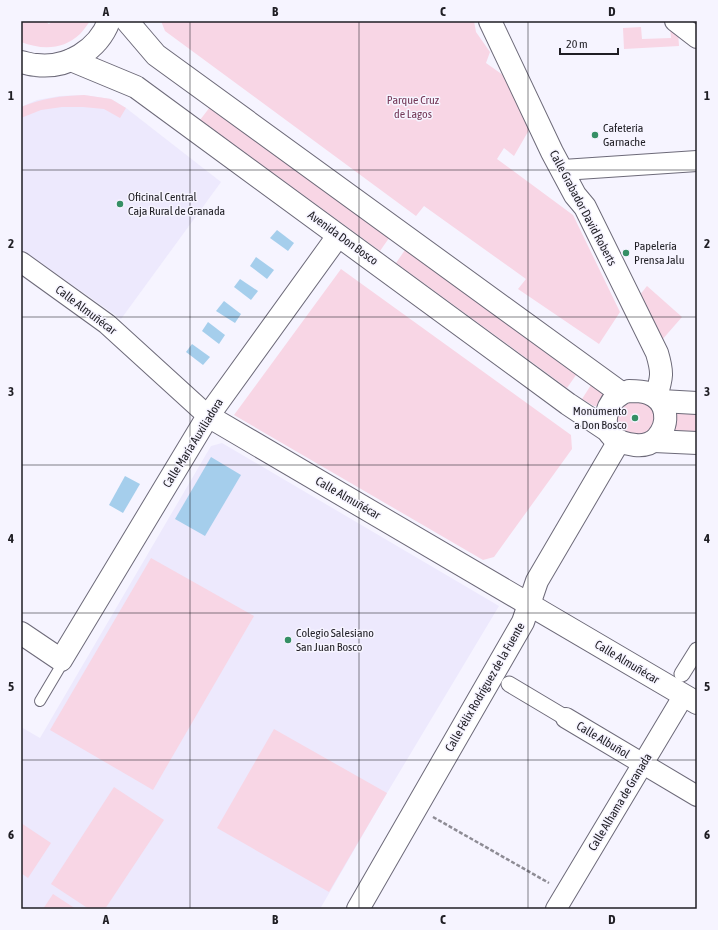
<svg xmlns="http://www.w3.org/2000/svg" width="718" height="930" viewBox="0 0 718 930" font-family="'Asap Condensed',sans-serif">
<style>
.built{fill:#ede9fd}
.green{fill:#f8d6e5}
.water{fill:#a5ceec}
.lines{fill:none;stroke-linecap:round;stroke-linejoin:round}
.service-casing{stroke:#6d6a79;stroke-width:12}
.pedestrian-casing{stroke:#6d6a79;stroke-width:17}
.minor-casing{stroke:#6d6a79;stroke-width:22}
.tertiary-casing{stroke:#6d6a79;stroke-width:24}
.secondary-casing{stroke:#6d6a79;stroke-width:24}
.primary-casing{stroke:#6d6a79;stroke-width:24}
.path{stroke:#8e8c95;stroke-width:2.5;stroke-dasharray:4 2;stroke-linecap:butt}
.service{stroke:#fff;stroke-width:10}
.pedestrian{stroke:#fff;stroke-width:15}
.minor{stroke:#fff;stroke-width:20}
.tertiary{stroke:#fff;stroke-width:22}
.secondary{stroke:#fff;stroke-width:22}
.primary{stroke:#fff;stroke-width:22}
.grid{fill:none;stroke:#1f1e24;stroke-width:1;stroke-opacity:0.55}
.poi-dot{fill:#358f65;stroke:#f6f4ff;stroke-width:1.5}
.labels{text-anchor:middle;stroke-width:3;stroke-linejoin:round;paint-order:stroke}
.park-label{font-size:12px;fill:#743958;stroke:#f6f4ff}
.poi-label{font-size:12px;fill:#1f1e24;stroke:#f6f4ff;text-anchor:start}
.street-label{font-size:12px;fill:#1f1e24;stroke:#f6f4ff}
.neatline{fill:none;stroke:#1f1e24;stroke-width:1.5}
.grid-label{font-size:13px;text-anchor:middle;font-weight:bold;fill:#1f1e24}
</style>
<rect width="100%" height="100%" fill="#f6f4ff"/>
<g class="built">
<polygon points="84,95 111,99 126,108 221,182 121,319 21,249 21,107 37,100 60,96"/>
<polygon points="222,443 499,606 387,793 320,909 21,909 21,727 40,738 211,446"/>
</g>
<g class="green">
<path d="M21,21h24l4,3 3,-3h38c-3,4 -6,9 -10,13 -17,16 -38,16 -59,8z"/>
<polygon points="161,21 474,21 476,32 490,52 486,63 503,75 529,130 514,156 504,148 497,159 573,215 620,312 599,344 518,289 526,279 424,206 416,216 165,31"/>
<polygon points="641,27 642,39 671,38 670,27 678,32 679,46 624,49 623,28"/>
<path d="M84,95l27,4 15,9 -6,10 -16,-9 -21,-2h-21l-21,3 -20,8v-11c22,-9 40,-11 63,-12z"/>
<polygon points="210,107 389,238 380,251 200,120"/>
<polygon points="405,250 576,375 567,388 396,263"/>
<polygon points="341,269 571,435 572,449 494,557 483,560 234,415"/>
<polygon points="647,286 682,317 661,341 639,296"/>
<polygon points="591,385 603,392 605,396 601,406 594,406 582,399"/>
<path d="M630,401c10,1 20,1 24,11 1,5 2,10 -1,15 -12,22 -61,-5 -23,-26z"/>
<polygon points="673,412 697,413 697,436 672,435"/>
<polygon points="151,558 254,616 153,790 50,730"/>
<polygon points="274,729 387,793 329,892 217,828"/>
<polygon points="114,787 164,820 105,909 89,909 51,884"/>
<polygon points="21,823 51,843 28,878 21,873"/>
<polygon points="53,894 76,909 43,909"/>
</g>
<g class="water">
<polygon points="277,230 294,243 288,251 270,238"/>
<polygon points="256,257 274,270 267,279 250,266"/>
<polygon points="240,279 258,291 251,300 234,287"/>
<polygon points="224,301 241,314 235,323 216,311"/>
<polygon points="208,322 225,335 219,344 202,331"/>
<polygon points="192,344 210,357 203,365 186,352"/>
<polygon points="211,457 241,475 205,536 175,519"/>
<polygon points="125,476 140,484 123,513 109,505"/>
</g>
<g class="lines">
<defs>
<polyline id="service" points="40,701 59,669 61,660"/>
<g id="pedestrian">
<polyline points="682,674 697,650"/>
<polyline points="509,684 566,718"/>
</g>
<g id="minor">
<polyline points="675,21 697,38"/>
<polyline points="563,170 697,161"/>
<polyline points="21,262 107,324 208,416"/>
<polyline points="566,718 697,796"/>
<polyline points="556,909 684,695"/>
</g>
<g id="tertiary">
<path d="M490,21l62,131 23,43 10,12 72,146c6,20 5,24 -1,44"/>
<polyline points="208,416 697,703"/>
<polyline points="21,633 61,660 208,416 338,236"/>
<polyline points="358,909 523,622 537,581 619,441"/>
</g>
<g id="secondary">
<polyline points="127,21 156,55 621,393"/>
<polyline points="71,60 136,87 568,404 607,430"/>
<path d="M629,391c6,0 13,0 19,2 20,7 22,30 9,45 -6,6 -14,8 -22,7 -9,-1 -17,-3 -23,-9 -12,-12 -5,-34 9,-42 2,-2 6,-2 8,-3z"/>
<polyline points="661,401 697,403"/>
<polyline points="654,441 697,443"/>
</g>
<path id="primary" d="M21,62c5,1 10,3 15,3 31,4 62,-15 73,-44"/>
</defs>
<use href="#service" class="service-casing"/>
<use href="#pedestrian" class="pedestrian-casing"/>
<use href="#minor" class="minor-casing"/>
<use href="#tertiary" class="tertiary-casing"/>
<use href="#secondary" class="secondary-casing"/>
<use href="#primary" class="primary-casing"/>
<polyline class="path" points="433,817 549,883"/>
<use href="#service" class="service"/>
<use href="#pedestrian" class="pedestrian"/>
<use href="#minor" class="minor"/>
<use href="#tertiary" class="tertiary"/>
<use href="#secondary" class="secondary"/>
<use href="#primary" class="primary"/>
</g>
<path class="grid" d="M190,21v888M359,21v888M528,21v888M21,170h676M21,317h676M21,465h676M21,613h676M21,760h676"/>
<g class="poi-dot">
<circle cx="595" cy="135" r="4"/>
<circle cx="120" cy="204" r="4"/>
<circle cx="626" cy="253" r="4"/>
<circle cx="635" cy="418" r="4"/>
<circle cx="288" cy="640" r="4"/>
</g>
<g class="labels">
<g class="park-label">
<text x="413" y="104">Parque Cruz<tspan x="413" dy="14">de Lagos</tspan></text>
</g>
<g class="poi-label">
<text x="603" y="132">Cafetería<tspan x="603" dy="14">Garnache</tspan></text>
<text x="128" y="201">Oficinal Central<tspan x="128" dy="14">Caja Rural de Granada</tspan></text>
<text x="634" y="250">Papelería<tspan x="634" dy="14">Prensa Jalu</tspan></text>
<text x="627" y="415" text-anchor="end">Monumento<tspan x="627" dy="14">a Don Bosco</tspan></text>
<text x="296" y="637">Colegio Salesiano<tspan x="296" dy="14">San Juan Bosco</tspan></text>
</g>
<g class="street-label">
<text transform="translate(583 208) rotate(62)" y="4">Calle Grabador David Roberts</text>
<text transform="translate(343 238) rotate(36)" y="4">Avenida Don Bosco</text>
<text transform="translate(86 310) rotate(37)" y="4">Calle Almuñécar</text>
<text transform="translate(193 443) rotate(-58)" y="4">Calle María Auxiliadora</text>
<text transform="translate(348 498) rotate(30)" y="4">Calle Almuñécar</text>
<text transform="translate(627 662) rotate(31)" y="4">Calle Almuñécar</text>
<text transform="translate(485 687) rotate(-60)" y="4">Calle Félix Rodríguez de la Fuente</text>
<text transform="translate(603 740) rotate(31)" y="4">Calle Albuñol</text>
<text transform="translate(620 802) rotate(-59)" y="4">Calle Alhama de Granada</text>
</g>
</g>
<rect width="718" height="930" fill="none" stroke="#f6f4ff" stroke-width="44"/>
<path d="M560 48v6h58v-6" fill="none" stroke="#1f1e24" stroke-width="2"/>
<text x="566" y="48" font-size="12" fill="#1f1e24" stroke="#f6f4ff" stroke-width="3" paint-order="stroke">20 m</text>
<rect x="22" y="22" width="674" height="886" class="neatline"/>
<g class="grid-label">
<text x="106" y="16">A</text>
<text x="275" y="16">B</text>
<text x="443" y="16">C</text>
<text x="612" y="16">D</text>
<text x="11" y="100">1</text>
<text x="707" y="100">1</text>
<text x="11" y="248">2</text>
<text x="707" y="248">2</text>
<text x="11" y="396">3</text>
<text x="707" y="396">3</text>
<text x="11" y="543">4</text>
<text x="707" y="543">4</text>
<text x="11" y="691">5</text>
<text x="707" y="691">5</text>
<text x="11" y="839">6</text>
<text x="707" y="839">6</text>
<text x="106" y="924">A</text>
<text x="275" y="924">B</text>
<text x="443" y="924">C</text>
<text x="612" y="924">D</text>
</g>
</svg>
